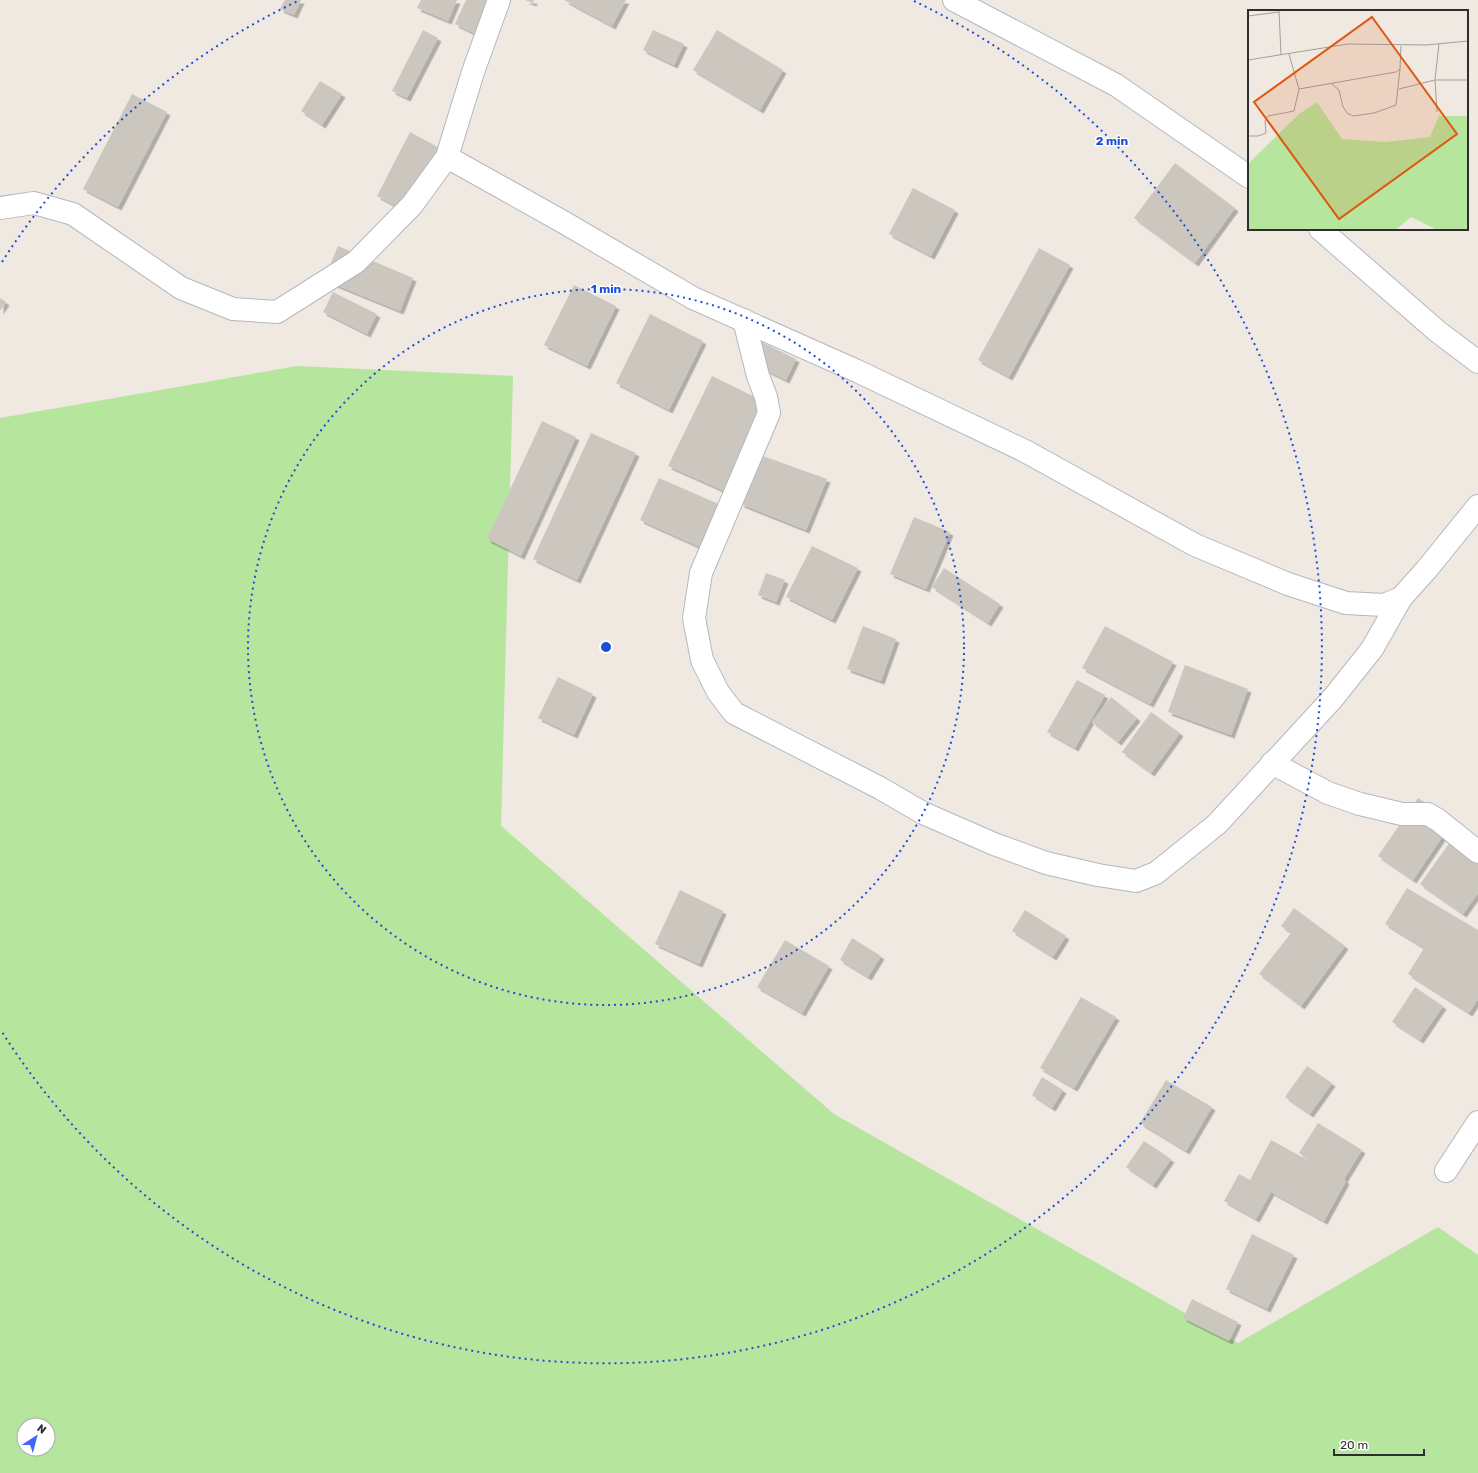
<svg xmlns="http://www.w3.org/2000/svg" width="1478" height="1473" viewBox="0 0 1478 1473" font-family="Rubik,sans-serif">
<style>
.green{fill:#b6e59e;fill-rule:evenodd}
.building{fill:#cbc7bf;filter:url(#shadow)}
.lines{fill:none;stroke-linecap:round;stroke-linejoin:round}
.minor-casing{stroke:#b4b7c1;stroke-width:24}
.minor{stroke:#fff;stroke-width:22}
.ring{fill:none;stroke:#1d4ed8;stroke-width:2;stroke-dasharray:2 4}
.inset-road{fill:none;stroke:#a29e99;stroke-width:1}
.view{fill:#df570e;fill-opacity:0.15;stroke:#df570e;stroke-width:2}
.inset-edge{fill:none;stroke:#2e2e2e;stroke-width:2}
.centre{fill:#1d4ed8;stroke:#fff;stroke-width:2}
.ring-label{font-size:12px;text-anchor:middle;font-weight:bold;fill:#1d4ed8;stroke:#fff;stroke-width:3;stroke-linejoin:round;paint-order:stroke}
</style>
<defs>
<filter id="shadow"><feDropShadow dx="3.5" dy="3.5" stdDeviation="0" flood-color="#0004"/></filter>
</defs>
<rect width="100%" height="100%" fill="#efe9e1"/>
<path class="green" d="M297,366l216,10 -12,450 333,288 404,229 200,-116 40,28v218h-1478v-1055zM24,1425h24v24h-24z"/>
<g class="building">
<polygon points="285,0 301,0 294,15 280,9"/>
<polygon points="421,0 457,0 448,21 417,8"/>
<polygon points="466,0 489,0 474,33 455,24"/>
<polygon points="525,0 534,0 533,3"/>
<polygon points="564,0 626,0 612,26"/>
<polygon points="423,30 438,38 407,98 392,91"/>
<polygon points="653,30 684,44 674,65 643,50"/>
<polygon points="717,30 783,70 760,110 693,70"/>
<polygon points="320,81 342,94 322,125 301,111"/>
<polygon points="132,94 167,112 118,207 83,189"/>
<polygon points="410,132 443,150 410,213 377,196"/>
<polygon points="1175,163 1235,208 1195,263 1134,218"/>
<polygon points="913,188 955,210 931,256 889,234"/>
<polygon points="338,246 413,278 400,311 324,280"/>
<polygon points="1039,248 1070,265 1009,377 978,360"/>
<polygon points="574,285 616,306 587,366 544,345"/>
<polygon points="333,292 377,314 367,334 323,312"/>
<polygon points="0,298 6,302 0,311"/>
<polygon points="650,314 703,341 669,410 616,383"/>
<polygon points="754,338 796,359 786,380 743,359"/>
<polygon points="712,376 771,405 729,493 668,466"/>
<polygon points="542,421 576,437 521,556 487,539"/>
<polygon points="591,433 636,453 577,580 533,559"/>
<polygon points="760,455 827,479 806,530 741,504"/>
<polygon points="659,478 721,505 702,548 640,520"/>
<polygon points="914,517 950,532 926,589 890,574"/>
<polygon points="812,546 858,568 832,620 786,597"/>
<polygon points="944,568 1000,604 988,623 932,587"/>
<polygon points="766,573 785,580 776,602 758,595"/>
<polygon points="863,626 896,639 881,681 847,669"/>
<polygon points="1105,626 1173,662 1150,704 1082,668"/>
<polygon points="1185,665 1248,689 1231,735 1168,712"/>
<polygon points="558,677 593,694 574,735 538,718"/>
<polygon points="1077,680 1105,695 1075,748 1047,732"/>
<polygon points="1111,697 1137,718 1118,742 1092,722"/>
<polygon points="1151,712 1180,733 1151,773 1122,752"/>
<polygon points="1418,798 1453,821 1413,880 1378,856"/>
<polygon points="1461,827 1478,839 1478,893 1463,914 1420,884"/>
<polygon points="1407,888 1478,930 1478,999 1469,1013 1408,974 1424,948 1385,924"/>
<polygon points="680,890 723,911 699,964 655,944"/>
<polygon points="1294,908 1345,946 1301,1006 1259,974 1291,933 1281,926"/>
<polygon points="1025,910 1066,936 1053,957 1012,931"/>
<polygon points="852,938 881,956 868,977 840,960"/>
<polygon points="785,940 829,966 802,1013 757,987"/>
<polygon points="1415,987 1443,1006 1420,1040 1392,1022"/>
<polygon points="1081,997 1116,1017 1074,1088 1040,1068"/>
<polygon points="1307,1066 1332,1083 1310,1114 1285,1097"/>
<polygon points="1042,1077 1063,1090 1052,1108 1032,1095"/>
<polygon points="1166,1080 1212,1107 1186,1151 1140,1123"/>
<polygon points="1318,1123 1362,1150 1344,1179 1346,1181 1324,1221 1271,1192 1256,1219 1224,1201 1239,1174 1250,1180 1271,1140 1315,1164 1299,1153"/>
<polygon points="1144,1141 1171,1159 1153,1185 1126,1167"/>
<polygon points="1252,1234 1294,1255 1267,1309 1226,1289"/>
<polygon points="1192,1299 1238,1322 1229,1341 1183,1318"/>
</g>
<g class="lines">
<defs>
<g id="minor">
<polyline points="954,0 1116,85 1249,177"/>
<polyline points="447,157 565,223 693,298 857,371 1025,451 1195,545 1288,584 1346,603 1384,605 1401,598 1427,569 1478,506"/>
<polyline points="0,208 34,203 73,214 181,288 233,309 277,312 356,262 412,205 447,157 473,72 499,0"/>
<polyline points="1320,229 1437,331 1478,362"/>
<polyline points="744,320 758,376 766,397 769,413 701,573 694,618 702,660 718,692 734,713 880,788 923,813 994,844 1046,863 1098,875 1136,881 1156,873 1217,824 1333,698 1372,649 1401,598"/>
<polyline points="1272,763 1328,793 1360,804 1402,814 1428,814 1438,820 1478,852"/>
<polyline points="1446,1171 1478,1122"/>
</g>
</defs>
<use href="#minor" class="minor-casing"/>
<use href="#minor" class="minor"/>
</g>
<g class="ring">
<circle cx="606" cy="647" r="358"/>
<path d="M2 262A716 716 0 0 1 298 1M914 1A716 716 0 1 1 2 1032"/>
</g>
<g transform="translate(1248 10)">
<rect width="220" height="220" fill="#efe9e1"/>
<path d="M69,92l25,37 43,3 45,-5 9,-21h28l1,113h-33l-24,-12 -14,12h-149v-65l51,-50z" fill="#b6e59e"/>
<path class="inset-road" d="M31,1l2,44M0,6l31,-4M0,50l100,-16 78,1 42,-4M187,70l2,32M188,70h32M84,74l7,6 4,17 5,7 6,2 20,-3 22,-8 4,-36M51,79l97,-17 4,-3 1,-23M151,79l36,-9 4,-36M0,126h10l8,-3 -1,-12 3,-5 26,-5 5,-22 -10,-35"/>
<path class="view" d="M124,7l85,117 -118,85 -85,-117z"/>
<rect width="220" height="220" class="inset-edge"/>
</g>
<circle cx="606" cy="647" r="6" class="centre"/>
<g class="ring-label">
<text x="1112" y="145">2 min</text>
<text x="606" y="293">1 min</text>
</g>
<g transform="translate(36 1437) rotate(36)"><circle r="19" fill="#ffffff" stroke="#ababab"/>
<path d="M0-3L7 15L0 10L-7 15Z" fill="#4264fb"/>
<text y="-6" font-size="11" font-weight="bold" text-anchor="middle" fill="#2e2e2e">N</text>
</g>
<path d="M1334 1449v6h90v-6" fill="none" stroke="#2e2e2e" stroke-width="2"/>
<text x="1340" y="1449" font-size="12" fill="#2e2e2e" stroke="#ffffff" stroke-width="3" paint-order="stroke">20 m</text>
</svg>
